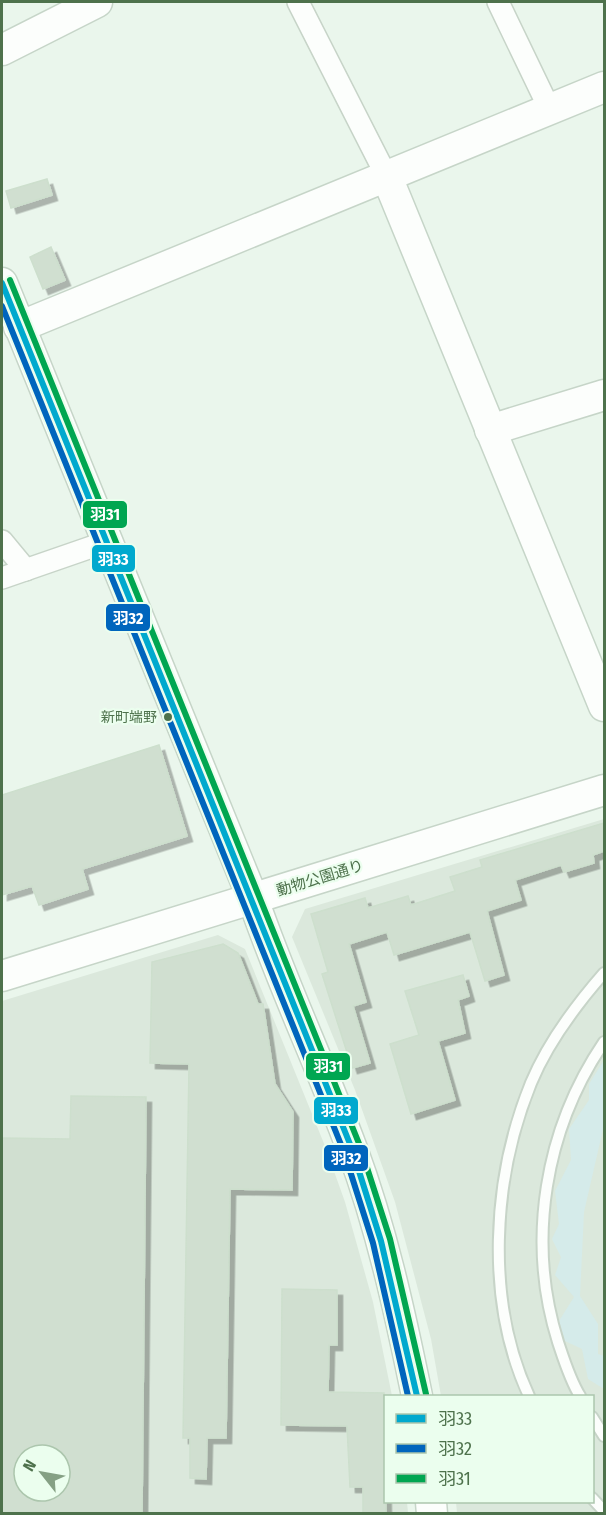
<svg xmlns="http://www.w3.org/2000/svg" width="606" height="1515" viewBox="0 0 606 1515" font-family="'Fira Sans Condensed','Noto Sans JP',sans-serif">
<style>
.industrial{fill:#dbe8dc;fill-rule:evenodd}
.green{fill:#d5ebea}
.building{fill:#d0dfd0;stroke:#cddfcd;stroke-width:1.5;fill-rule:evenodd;filter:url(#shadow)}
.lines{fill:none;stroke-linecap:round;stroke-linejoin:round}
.lane-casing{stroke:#c7d4c8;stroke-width:14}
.street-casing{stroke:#c7d4c8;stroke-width:24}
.secondary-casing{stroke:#c6d5c8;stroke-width:33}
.lane{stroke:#fcfefc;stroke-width:10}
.street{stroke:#fcfefc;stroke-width:21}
.secondary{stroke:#fcfefc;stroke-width:30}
.bus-1-casing{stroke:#ebfeee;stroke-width:10}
.bus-2-casing{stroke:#ebfeee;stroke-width:10}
.bus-3-casing{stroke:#ebfeee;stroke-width:10}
.bus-1{stroke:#00a9ce;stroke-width:6}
.bus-2{stroke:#0065bd;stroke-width:6}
.bus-3{stroke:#00a651;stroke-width:6}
.bus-dot{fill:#4e724c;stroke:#ebfeee;stroke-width:2}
.labels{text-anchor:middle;stroke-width:4.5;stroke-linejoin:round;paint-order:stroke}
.bus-label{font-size:14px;fill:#4e724c;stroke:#ebfeee;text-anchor:end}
.street-label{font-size:15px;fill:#4e724c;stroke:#ebfeee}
.line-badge{stroke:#ebfeee;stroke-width:2}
.badge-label{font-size:16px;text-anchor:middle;font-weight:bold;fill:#fff}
</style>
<defs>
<filter id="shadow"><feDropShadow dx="5.5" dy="5.5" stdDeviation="0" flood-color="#0004"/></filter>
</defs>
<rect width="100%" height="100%" fill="#eaf6ec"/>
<g class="industrial">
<polygon points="604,819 604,1513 457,1513 456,1502 592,1502 592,1396 441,1396 431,1339 395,1202 355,1090 292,937 305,909"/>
<path d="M218,935l27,14 80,197 20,56 28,100 19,94h-6v106h21l1,11 -406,1v-513zM24,1455h36v36h-36z"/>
</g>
<polygon class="green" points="604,1060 604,1125 584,1212 580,1296 598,1324 598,1354 604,1356 604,1389 588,1379 582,1349 565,1341 559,1321 574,1297 555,1275 561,1257 552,1239 559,1224 555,1191 571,1160 569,1129 589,1100 589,1084"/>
<g class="building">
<polygon points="47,179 52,195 11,208 6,191"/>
<polygon points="51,247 65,280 43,289 30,257"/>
<polygon points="159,745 187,836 82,869 88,889 39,905 32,886 2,895 2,795"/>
<polygon points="604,823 604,851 593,855 594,863 564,872 561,865 515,880 521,900 487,911 504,975 485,981 470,932 394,955 387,932 349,944 366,1002 353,1006 370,1063 352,1068 322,974 328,972 311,914 365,898 368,908 408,896 411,905 455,891 450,877 482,867 480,860"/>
<polygon points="223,944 238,953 258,1004 263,1004 275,1084 293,1112 292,1190 230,1189 226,1438 207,1438 206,1479 190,1478 190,1438 183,1438 189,1064 150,1063 152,962"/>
<polygon points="463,975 469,996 458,1000 465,1033 438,1041 455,1100 411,1114 390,1044 419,1035 405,991"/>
<path d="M71,1096l75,1 -4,417h-140v-376l68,1zM24,1455h36v36h-36z"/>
<polygon points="282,1289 337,1290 337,1345 329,1345 328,1392 384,1393 386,1514 363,1514 363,1487 350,1487 347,1426 281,1425"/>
</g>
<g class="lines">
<defs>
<g id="lane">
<path d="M529,1396c-44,-95 -37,-217 2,-313 17,-41 45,-78 73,-110"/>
<path d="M580,1396c-10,-16 -16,-36 -22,-54 -32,-102 -13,-213 46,-300"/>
<polyline points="592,1417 604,1436"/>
<polyline points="592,1498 604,1511"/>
</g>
<g id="street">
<polyline points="298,2 387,177"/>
<polyline points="498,2 550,110"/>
<polyline points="2,541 26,570"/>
<polyline points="2,578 106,542"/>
</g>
<g id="secondary">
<polyline points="2,50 97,2"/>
<polyline points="387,177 604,706"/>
<path d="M2,283l251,616c29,85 68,166 99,250 30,81 48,164 65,247"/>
<polyline points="19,327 604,87"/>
<polyline points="490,430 604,395"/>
<polyline points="2,976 604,790"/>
<polyline points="431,1502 432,1514"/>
</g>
</defs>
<use href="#lane" class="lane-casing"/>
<use href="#street" class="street-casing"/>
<use href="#secondary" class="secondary-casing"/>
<use href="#lane" class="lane"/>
<use href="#street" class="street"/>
<use href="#secondary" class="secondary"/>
<defs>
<polyline id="bus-1" points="2,283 352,1149 381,1241 417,1396"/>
<polyline id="bus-2" points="2,306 344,1152 373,1243 408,1396"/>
<polyline id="bus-3" points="10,280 360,1146 390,1239 426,1394"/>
</defs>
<use href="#bus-1" class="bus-1-casing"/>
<use href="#bus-2" class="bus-2-casing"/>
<use href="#bus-3" class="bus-3-casing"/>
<use href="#bus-1" class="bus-1"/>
<use href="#bus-2" class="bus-2"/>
<use href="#bus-3" class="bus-3"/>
</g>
<circle class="bus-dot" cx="168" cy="717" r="5"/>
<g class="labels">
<g class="bus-label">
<text x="157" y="722">新町端野</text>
</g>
<g class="street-label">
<text transform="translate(320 878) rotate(-17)" y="5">動物公園通り</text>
</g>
</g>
<g class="line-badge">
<rect x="82" y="500" width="46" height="29" rx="6" fill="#00a651"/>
<rect x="91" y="544" width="45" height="29" rx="6" fill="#00a9ce"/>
<rect x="105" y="603" width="46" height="29" rx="6" fill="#0065bd"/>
<rect x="305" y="1052" width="46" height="29" rx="6" fill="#00a651"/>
<rect x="313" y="1096" width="46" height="29" rx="6" fill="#00a9ce"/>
<rect x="323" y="1144" width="46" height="28" rx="6" fill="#0065bd"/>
</g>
<g class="badge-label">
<text x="105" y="520">羽31</text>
<text x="113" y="565">羽33</text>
<text x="128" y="624">羽32</text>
<text x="328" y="1072">羽31</text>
<text x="336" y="1116">羽33</text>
<text x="346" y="1164">羽32</text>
</g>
<rect width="606" height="1515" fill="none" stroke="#4e724c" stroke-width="6"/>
<rect x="384" y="1395" width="210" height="108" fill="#ebfeee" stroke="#acc6ad" stroke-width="1.5"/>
<rect x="396" y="1414" width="30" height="9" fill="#00a9ce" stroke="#acc6ad" stroke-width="1.5"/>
<text x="438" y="1425" font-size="18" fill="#4e724c">羽33</text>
<rect x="396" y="1444" width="30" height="9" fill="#0065bd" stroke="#acc6ad" stroke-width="1.5"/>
<text x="438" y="1455" font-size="18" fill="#4e724c">羽32</text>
<rect x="396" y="1474" width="30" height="9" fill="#00a651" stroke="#acc6ad" stroke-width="1.5"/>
<text x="438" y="1485" font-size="18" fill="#4e724c">羽31</text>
<g transform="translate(42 1473) rotate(301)"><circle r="28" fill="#ebfeee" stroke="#acc6ad" stroke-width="1.5"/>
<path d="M0-4.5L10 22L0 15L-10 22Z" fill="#85a084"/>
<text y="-9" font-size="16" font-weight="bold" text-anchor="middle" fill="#4e724c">N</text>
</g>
</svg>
